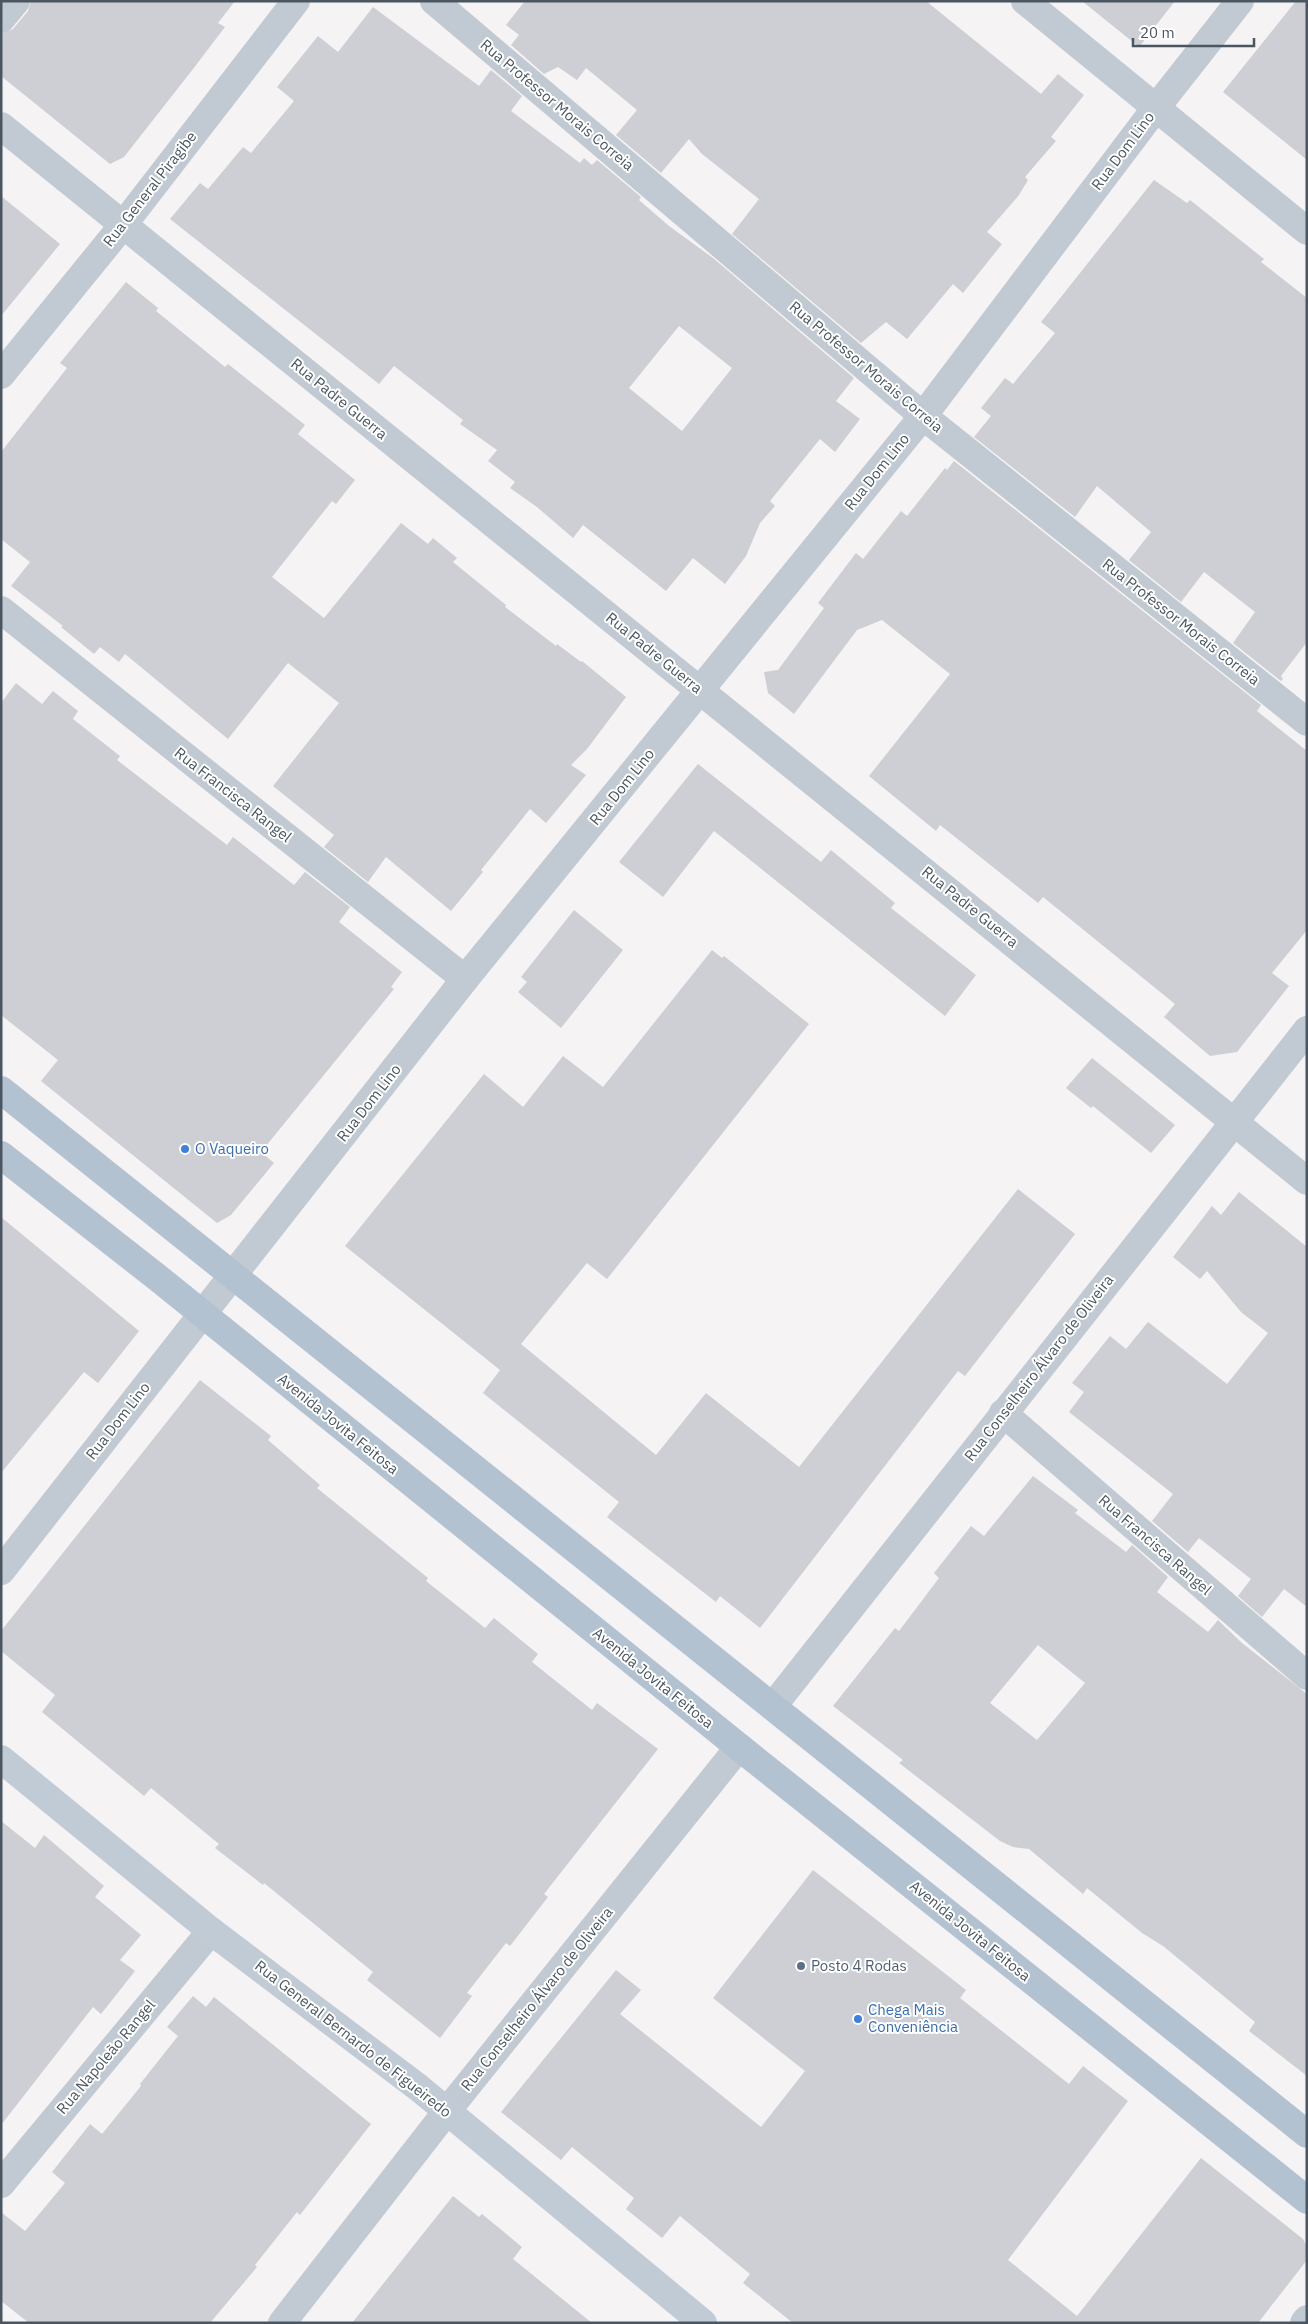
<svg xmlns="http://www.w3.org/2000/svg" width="1308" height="2324" viewBox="0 0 1308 2324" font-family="'IBM Plex Sans',sans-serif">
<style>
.building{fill:#cdcfd5;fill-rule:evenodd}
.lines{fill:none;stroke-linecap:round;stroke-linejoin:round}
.street{stroke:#c1cad2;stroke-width:28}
.secondary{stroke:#c1cbd6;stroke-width:28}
.primary{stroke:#b3c2d1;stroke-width:28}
.shop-dot{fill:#3f7fe0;stroke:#fff;stroke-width:2}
.service-dot{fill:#5c6f8a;stroke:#fff;stroke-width:2}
.labels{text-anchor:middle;stroke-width:4;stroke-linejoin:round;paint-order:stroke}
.street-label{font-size:15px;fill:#4a5661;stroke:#fff}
.shop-label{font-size:15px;fill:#366cbe;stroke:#fff;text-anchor:start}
.service-label{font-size:15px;fill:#4e5e75;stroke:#fff;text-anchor:start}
</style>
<rect width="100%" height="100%" fill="#f5f3f3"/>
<g class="building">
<polygon points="31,1 235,1 218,23 225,27 193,69 124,157 110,164 1,76 1,34 13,29 28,11"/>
<polygon points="525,1 926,1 1041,94 1058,74 1084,95 1051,137 1056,141 1025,177 1028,180 1019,195 987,232 1002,244 963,293 953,284 907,339 886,322 861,343 732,234 759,199 702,154 689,139 661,173 616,135 637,110 586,68 577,80 558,67 544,74 511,45 519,35 506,25"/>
<polygon points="1082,1 1175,1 1139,47"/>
<polygon points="1296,1 1307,1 1307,160 1223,92"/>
<path d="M373,7l106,79 12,-16 31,26 -11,15 69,52 4,-5 8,7 5,-5 44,37 -2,3 30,26 44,32 141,120 -18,23 24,18 -25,33 -15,-13 -50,62 5,5 -15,17 -14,33 -21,28 -32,-26 -27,33 -83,-66 -10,13 -36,-31 -27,-19 5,-6 -27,-21 9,-11 -37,-26 3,-4 -69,-54 -15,18 -209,-165 30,-36 8,6 35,-42 8,6 43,-52 -17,-14 41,-51 20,16zM679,326l53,42 -50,63 -53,-43z"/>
<polygon points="1154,180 1187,203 1190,200 1264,259 1261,262 1307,298 1307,642 1281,676 1283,679 1281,681 1233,643 1255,612 1204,572 1181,602 1129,560 1151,532 1097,486 1075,517 974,437 991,416 981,408 1005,378 1013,384 1055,333 1041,322"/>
<polygon points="1,196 60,244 1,316"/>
<polygon points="126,282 158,308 156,311 225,367 228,364 305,425 298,434 355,480 336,504 332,501 272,577 324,618 401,523 428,544 433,538 457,558 453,562 506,605 505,607 556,646 557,644 581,662 582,661 626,697 587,749 571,765 586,775 546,823 530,809 481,870 483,872 451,911 386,857 368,882 324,847 334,835 273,786 339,703 288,663 228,739 125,654 119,662 100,647 94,654 61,627 63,626 11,586 30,562 1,539 1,452 67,368 60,363"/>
<polygon points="954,461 1261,705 1257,711 1307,751 1307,930 1272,973 1289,986 1237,1052 1210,1056 1164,1017 1175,1004 1043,897 1038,903 940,825 936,831 869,776 950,674 882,620 857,630 794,714 768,693 764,672 778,670 824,608 818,603 856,553 863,559 901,511 907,516 945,468 947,470"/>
<polygon points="16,683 42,704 53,691 78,711 73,719 120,756 117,760 227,845 233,837 294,885 305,872 350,907 339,922 402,972 391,987 394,989 261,1152 274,1163 231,1215 217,1223 41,1081 58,1060 1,1015 1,703"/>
<polygon points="698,764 821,862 831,850 895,903 891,908 976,975 945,1016 714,831 663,897 619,862"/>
<polygon points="574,910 623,950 561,1028 518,992 527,982 521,977"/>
<polygon points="712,950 722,958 724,956 809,1024 607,1279 587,1263 521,1344 656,1455 706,1393 799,1467 1018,1189 1075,1234 965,1376 958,1371 760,1628 720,1596 716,1602 607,1517 619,1502 483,1393 500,1370 345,1246 484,1074 523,1107 563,1056 603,1087"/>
<polygon points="1092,1058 1175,1125 1151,1153 1093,1106 1091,1108 1066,1088"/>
<polygon points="1239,1192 1307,1247 1307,1607 1284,1589 1262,1617 1238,1596 1251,1579 1199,1538 1188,1552 1152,1521 1173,1494 1069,1412 1084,1392 1072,1383 1110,1336 1126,1349 1148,1322 1227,1384 1268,1333 1241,1312 1207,1271 1200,1279 1173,1257 1212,1206 1221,1215"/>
<polygon points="1,1217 139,1331 98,1383 84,1372 1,1473"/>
<polygon points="200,1380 271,1436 268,1440 320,1485 317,1488 428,1578 426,1581 485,1628 494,1618 538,1654 532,1662 592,1710 597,1703 658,1749 544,1894 548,1897 510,1946 506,1943 467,1993 472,1996 440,2038 367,1980 373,1972 264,1883 263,1885 215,1848 219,1844 151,1788 144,1796 42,1712 55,1695 1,1651 1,1631"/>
<path d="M1033,1476l45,34 -3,3 51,39 6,-7 36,32 -11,15 51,40 10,-12 24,23 65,51v382l-58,-45 6,-9 -92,-76 -21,-13 -55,-45 -4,6 -54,-45 -16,-2 -13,-6 -101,-78 4,-3 -70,-54 62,-78 4,3 40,-53 -5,-5 37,-47 13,10zM1038,1645l47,38 -48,57 -47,-37z"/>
<polygon points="1,1821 35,1848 44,1835 104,1886 95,1897 141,1935 120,1960 135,1971 101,2014 93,2007 1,2125"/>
<polygon points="813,1870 966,1990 960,1998 1069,2084 1083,2066 1128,2101 1008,2260 1077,2316 1201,2158 1303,2239 1307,2247 1307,2260 1258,2323 793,2323 743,2283 750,2274 680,2216 662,2238 626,2209 634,2198 572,2147 561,2160 501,2112 616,1970 641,1990 620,2014 761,2127 805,2071 713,1998"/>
<polygon points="193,1996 206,2007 214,1997 371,2124 300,2215 297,2212 255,2265 257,2267 210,2323 29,2323 1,2301 1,2212 25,2231 65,2183 52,2172 90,2124 102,2134 141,2086 140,2084 178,2036 167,2027"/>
<polygon points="453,2196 479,2217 482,2214 522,2247 513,2259 592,2323 352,2323"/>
</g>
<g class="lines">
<g class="street">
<polyline points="434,1 923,416 1307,722"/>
<polyline points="1025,1 1307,231"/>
<polyline points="1,19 16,1"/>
<polyline points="1,126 1307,1181"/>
<polyline points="1,375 123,225 296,1"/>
<polyline points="1,610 465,979"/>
<polyline points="1003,1413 1307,1676"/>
<polyline points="1,1571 465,979 923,416 1155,109 1240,1"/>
<polyline points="773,1706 1307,1030"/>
<polyline points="1,2184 211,1931"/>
<polyline points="282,2323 447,2111 739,1747"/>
<polyline points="1304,2323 1307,2319"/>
</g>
<polyline class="secondary" points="1,1759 211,1931 419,2088 703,2323"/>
<g class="primary">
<polyline points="1,1090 1307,2134"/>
<polyline points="1,1155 158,1278 739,1747 1307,2200"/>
</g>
</g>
<g class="shop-dot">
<circle cx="185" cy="1149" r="5"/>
<circle cx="858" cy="2019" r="5"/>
</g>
<circle class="service-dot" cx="801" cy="1966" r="5"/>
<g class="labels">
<g class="street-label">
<text transform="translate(557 105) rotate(40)" y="5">Rua Professor Morais Correia</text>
<text transform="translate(1123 151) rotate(-53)" y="5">Rua Dom Lino</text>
<text transform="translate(150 189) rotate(-52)" y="5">Rua General Piragibe</text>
<text transform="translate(866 367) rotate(40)" y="5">Rua Professor Morais Correia</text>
<text transform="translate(339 399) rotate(39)" y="5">Rua Padre Guerra</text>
<text transform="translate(877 472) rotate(-51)" y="5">Rua Dom Lino</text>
<text transform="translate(1181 622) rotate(38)" y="5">Rua Professor Morais Correia</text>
<text transform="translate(654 653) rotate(39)" y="5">Rua Padre Guerra</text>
<text transform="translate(622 787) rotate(-51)" y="5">Rua Dom Lino</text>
<text transform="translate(233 795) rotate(38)" y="5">Rua Francisca Rangel</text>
<text transform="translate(970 907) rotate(39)" y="5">Rua Padre Guerra</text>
<text transform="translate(369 1103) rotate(-52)" y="5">Rua Dom Lino</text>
<text transform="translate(1039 1368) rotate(-52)" y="5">Rua Conselheiro Álvaro de Oliveira</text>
<text transform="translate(118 1421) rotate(-52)" y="5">Rua Dom Lino</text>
<text transform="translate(338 1424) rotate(39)" y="5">Avenida Jovita Feitosa</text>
<text transform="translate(1155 1545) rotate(41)" y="5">Rua Francisca Rangel</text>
<text transform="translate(653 1678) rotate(39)" y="5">Avenida Jovita Feitosa</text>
<text transform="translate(970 1931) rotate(39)" y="5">Avenida Jovita Feitosa</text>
<text transform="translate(537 1999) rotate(-51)" y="5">Rua Conselheiro Álvaro de Oliveira</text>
<text transform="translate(353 2039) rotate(38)" y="5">Rua General Bernardo de Figueiredo</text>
<text transform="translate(106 2057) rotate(-50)" y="5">Rua Napoleão Rangel</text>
</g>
<g class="shop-label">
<text x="195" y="1154">O Vaqueiro</text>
<text x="868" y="2015">Chega Mais<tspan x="868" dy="17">Conveniência</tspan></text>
</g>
<g class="service-label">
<text x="811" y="1971">Posto 4 Rodas</text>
</g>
</g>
<rect width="1308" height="2324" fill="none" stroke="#4a5661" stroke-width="5"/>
<path d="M1133 38v8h121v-8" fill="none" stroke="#4a5661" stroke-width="2.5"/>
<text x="1140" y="38" font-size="15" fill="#4a5661" stroke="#ffffff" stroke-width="4" paint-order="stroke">20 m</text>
</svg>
